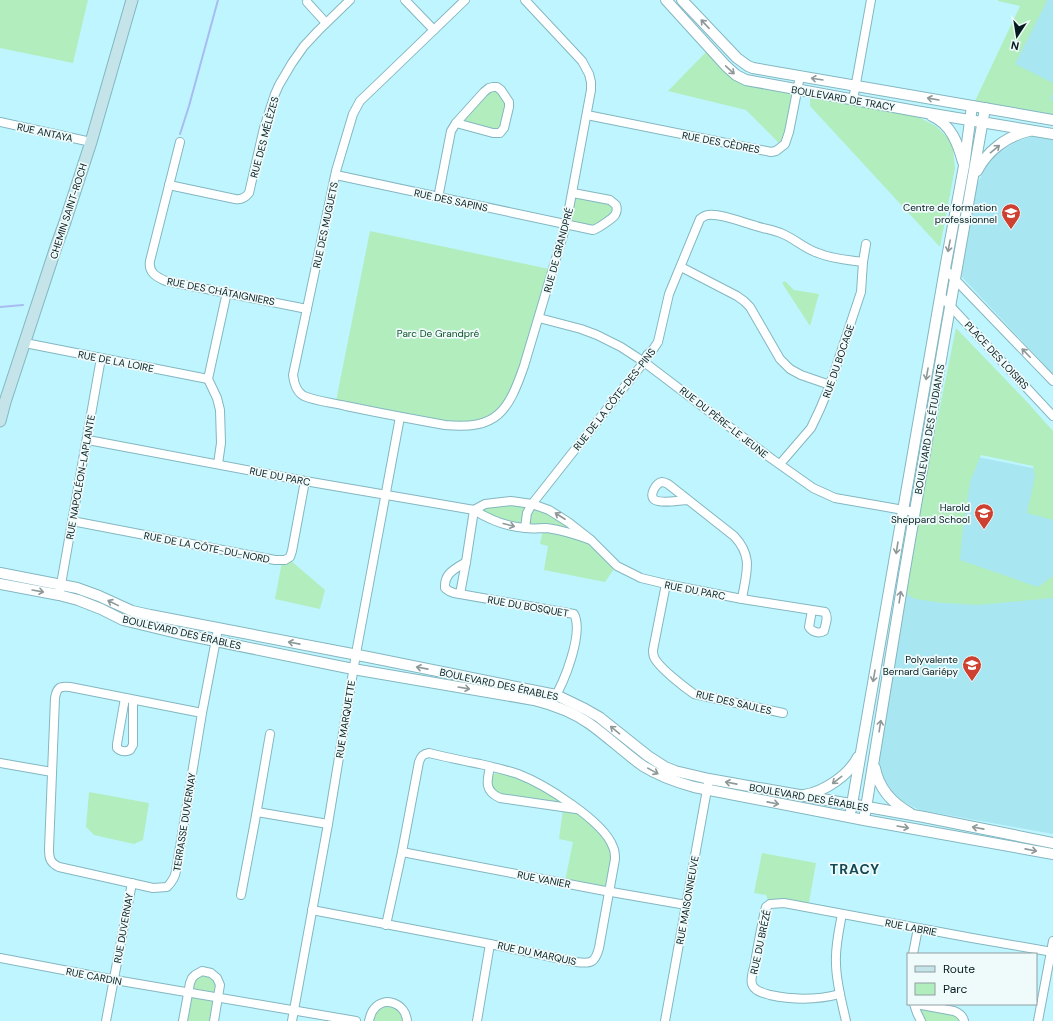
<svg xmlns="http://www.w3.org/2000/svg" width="1053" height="1021" viewBox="0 0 1053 1021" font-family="'DM Sans',sans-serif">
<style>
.built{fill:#a8e6f2}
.green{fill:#b2edbd}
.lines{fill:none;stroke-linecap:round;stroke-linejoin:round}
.stream{stroke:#a8bbf2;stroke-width:2}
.minor-casing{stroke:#83b7c1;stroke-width:10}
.tertiary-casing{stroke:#83b7c1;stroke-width:12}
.secondary-casing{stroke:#83b7c1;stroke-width:13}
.minor{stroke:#fff;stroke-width:8}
.tertiary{stroke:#fff;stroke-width:10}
.secondary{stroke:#c4e4e9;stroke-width:11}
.oneway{stroke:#8e9899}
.labels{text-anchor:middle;stroke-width:3.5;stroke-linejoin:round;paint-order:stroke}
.street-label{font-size:10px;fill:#051a1d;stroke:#effafb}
.poi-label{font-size:10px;fill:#051a1d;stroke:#effafb;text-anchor:end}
.park-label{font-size:10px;fill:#0c5225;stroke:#effafb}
.district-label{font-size:14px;font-weight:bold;letter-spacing:1px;fill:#134952;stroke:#effafb}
</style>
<rect width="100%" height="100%" fill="#bff5ff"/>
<g class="built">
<polygon points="1028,0 1053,0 1053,116 981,104"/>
<polygon points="1034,136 1053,139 1053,374 961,276 977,184 986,167 996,155 1015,142"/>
<polygon points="931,448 1053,472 1053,834 920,810 901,801 888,788 881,774 879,760 904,589"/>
</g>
<g class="green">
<polygon points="0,0 88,0 73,63 0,48"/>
<polygon points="998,0 1046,0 1047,1 1015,64 1053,83 1053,93 1050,100 1053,101 1053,114 975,101 1020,6 998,1"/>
<polygon points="708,50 732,75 794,92 784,141 780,144 746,110 668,91"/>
<polygon points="497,87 507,104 499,133 458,121 489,90"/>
<polygon points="813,97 912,114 936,126 952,142 955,168 940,247 810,106 810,99"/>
<polygon points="574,195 610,201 614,206 613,214 595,228 566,225"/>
<polygon points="370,231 549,269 534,319 509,400 499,411 465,425 336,401"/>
<polygon points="785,281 794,290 819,294 810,326 782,283"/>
<polygon points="956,328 1029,404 1053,431 1053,520 1027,513 1035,476 1033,466 981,455 970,482 962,537 960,560 1038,587 1053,576 1053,598 978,605 943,603 915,599 905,593 932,446"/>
<path d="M512,504l35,7 37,25c-35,-6 -69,-9 -101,-24l3,-5z"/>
<polygon points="543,530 590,541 616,566 605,582 544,570 548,546 540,544"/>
<polygon points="290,560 325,590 320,609 275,599 282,562"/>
<polygon points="499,769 524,775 601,830 614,852 608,889 565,881 573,842 559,839 563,809 497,796 488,781"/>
<polygon points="89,792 149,803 143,840 134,844 94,835 86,827"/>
<polygon points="762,853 816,863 808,908 769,903 766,895 754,893"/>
<polygon points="202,971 219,982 213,1021 182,1021 189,980"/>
<polygon points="381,1004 398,1006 407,1021 369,1021"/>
<polygon points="915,1005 954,1011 963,1021 925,1021"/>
</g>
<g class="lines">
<g class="stream">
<polyline points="180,134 189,106 218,0"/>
<polyline points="0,307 23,305"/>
</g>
<defs>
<g id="minor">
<polyline points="405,0 434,30"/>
<path d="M465,0l-82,79 -23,22 -7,13 -17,57 -43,204c1,8 3,17 11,21 11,5 30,7 42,10 33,7 66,13 99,19 52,5 63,-13 79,-59l42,-141 25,-135v-8l-2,-8 -7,-13 -57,-61"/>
<polyline points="307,2 326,23"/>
<polygon points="493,87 497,87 501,90 509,102 509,107 504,128 500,133 493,133 456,123 484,92 489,88"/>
<polyline points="853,100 871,0"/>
<polyline points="587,115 771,152 776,151 785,144 789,132 800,76"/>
<polyline points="0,122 91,142"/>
<path d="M180,142l-30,119c-2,11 6,16 16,20l141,28"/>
<path d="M336,175l257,55c4,-1 19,-11 22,-15 2,-3 2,-7 1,-10l-6,-5 -37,-7"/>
<path d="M169,185l66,14c5,1 10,-1 14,-6l15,-65 11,-34 4,-9 13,-22 12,-17 14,-15 32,-31"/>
<polyline points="438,198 451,131 456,123"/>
<polyline points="681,267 737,296 744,301 750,307 780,359 790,369 801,375 830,385"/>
<polyline points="945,269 1053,381"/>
<polyline points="940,295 1053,416"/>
<polyline points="539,318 581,329 597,335 621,347 644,362 772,459 813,488 835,498 915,512"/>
<polyline points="25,343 208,379"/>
<path d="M88,440l217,41 169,29c16,10 34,17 52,18 7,1 13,0 19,0 16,1 31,7 46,12"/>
<polyline points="218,464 221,443 220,410 217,398 208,379 227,292"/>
<polyline points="780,464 811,428 820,409 830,385 861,292 863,262 866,244"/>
<path d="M688,500c-8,0 -26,4 -33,0 -7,-4 1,-17 7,-18 2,0 4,1 6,2l66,52c20,21 12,37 8,63"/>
<path d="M474,510l11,-6 26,-3 21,3 17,6 19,12 23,18 26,26 24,12 25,6 76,15 83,13c4,6 0,13 -1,19 -5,3 -12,1 -15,-4l3,-17"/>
<polyline points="72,521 275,560 285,560 290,557 292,551 305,481"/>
<path d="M525,528l2,-15 5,-9 112,-142 3,-7 5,-4 6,-9 11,-48 31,-75c3,-2 5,-4 8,-4 12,-2 36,8 48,11 9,3 18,4 27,8 12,5 22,15 35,19 14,6 30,7 45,9"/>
<path d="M466,562c-11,7 -22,11 -21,26l4,3 5,2 120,21c10,19 -10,69 -21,86"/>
<path d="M666,584l-13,66c0,3 0,6 2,9 6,10 29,28 39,35l89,19"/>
<polyline points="60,590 101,358"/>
<polyline points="460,594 466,562 474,510"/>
<path d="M125,698l-8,46v4c4,4 8,4 13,2l3,-5v-45"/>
<path d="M202,713l-132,-26c-10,-1 -13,0 -15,11l-6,151c0,9 1,14 10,18l94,21 14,-1c5,-5 8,-10 9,-16l26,-158 16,-84"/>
<polyline points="0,763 52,772"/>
<path d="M490,767c-3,14 -6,24 10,31l76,11"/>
<polyline points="257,812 328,824"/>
<polyline points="402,852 600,890 686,905"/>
<polyline points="241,895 255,821 270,734"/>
<path d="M312,910l178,34 86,18c15,2 19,1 23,-14l16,-89c0,-4 0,-8 -2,-12 -9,-26 -69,-63 -95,-73 -12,-4 -25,-7 -38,-10 -17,-3 -34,-7 -51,-11 -6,1 -8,3 -10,9l-17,90 -16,73"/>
<path d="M842,914c-3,16 -7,33 -6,49 0,19 6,40 10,58"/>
<polyline points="913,954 918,928"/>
<polyline points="0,958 121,981 356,1021"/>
<path d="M840,994c-23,6 -47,6 -70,1 -7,-2 -16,-4 -18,-11 -2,-6 2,-15 3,-21 3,-18 6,-35 10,-52l1,-4 4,-3 14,-1 188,35 81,14"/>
<polyline points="914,1004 917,1013 921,1021"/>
<path d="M916,1004l38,7c5,2 9,5 10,10"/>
<polyline points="106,1021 132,883"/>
<polyline points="183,1021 190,983 192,978 195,975 202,971 211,973 217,978 220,985 214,1021"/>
<polyline points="292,1021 328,824 357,648 400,417"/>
<path d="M369,1021c1,-4 2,-9 5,-12 11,-14 32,-5 33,12"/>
<polyline points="477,1021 490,944"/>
<polyline points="665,1021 708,784"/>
<polyline points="1038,1021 1053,941"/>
</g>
<g id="tertiary">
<polyline points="666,0 726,66 736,75 746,80 921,112 1053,134"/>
<polyline points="682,0 737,58 748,66 753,68 1053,120"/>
<path d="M932,116c19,8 26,28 31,46"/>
<path d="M977,171c10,-20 30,-35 52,-40"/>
<polyline points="0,573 77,588 99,596 132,611 150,615 368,657 556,695 585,709 599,717 648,756 665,767 675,771 709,779 924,817 1053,843"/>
<path d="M0,584l59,11 19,5 23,9 22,11 58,14 172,35 181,31c20,5 39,12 56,24 18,13 35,29 53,42 16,10 33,16 51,21l170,33 189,34"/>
<path d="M875,768c4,21 17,35 35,45"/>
<path d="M804,795c20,-3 45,-20 54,-38"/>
<polyline points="851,810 946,263 964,166 972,106"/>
<polyline points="865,814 904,575 946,330 985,108"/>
</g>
<polyline id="secondary" points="0,421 5,402 56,247 65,222 91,142 132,0"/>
</defs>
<use href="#minor" class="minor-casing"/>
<use href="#tertiary" class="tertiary-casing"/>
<use href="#secondary" class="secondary-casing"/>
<use href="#minor" class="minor"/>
<use href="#tertiary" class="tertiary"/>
<use href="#secondary" class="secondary"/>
</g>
<defs><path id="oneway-shaft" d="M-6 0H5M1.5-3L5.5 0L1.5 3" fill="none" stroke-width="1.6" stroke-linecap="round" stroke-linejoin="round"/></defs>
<g class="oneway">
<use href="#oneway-shaft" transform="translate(705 24) rotate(-133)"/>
<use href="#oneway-shaft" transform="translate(730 70) rotate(43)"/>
<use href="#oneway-shaft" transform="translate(817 79) rotate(-171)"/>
<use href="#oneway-shaft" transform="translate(933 99) rotate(-170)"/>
<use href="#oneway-shaft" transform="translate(995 149) rotate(-39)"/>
<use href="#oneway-shaft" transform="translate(949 246) rotate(101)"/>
<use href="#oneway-shaft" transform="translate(1026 353) rotate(-134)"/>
<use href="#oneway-shaft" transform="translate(927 374) rotate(100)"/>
<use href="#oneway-shaft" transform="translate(560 516) rotate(-147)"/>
<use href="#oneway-shaft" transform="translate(509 525) rotate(15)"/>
<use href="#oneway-shaft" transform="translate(897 548) rotate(99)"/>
<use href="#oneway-shaft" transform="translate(38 591) rotate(10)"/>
<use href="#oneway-shaft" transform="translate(900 597) rotate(-81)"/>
<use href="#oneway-shaft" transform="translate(113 603) rotate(-154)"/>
<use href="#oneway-shaft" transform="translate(294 643) rotate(-169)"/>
<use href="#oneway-shaft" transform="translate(422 668) rotate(-169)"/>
<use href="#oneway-shaft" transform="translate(874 676) rotate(100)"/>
<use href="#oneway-shaft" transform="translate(464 688) rotate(10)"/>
<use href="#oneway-shaft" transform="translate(880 726) rotate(-81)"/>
<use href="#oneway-shaft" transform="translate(615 730) rotate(-141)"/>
<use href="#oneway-shaft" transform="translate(653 771) rotate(29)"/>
<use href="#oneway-shaft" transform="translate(837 780) rotate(142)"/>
<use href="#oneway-shaft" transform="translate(731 783) rotate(-169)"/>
<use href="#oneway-shaft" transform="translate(773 803) rotate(11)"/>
<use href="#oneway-shaft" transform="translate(903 827) rotate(10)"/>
<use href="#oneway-shaft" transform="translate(978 828) rotate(-169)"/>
<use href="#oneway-shaft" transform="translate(1031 850) rotate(11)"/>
</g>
<defs>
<symbol id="school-pin" viewBox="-11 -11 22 30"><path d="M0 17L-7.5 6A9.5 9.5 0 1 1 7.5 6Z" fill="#ce4131" stroke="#effafb"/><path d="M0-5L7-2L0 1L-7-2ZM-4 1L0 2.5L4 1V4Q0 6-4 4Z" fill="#fff"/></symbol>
</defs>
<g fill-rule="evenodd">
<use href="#school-pin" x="1000" y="202" width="22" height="30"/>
<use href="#school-pin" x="973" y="502" width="22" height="30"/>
<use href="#school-pin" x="961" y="654" width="22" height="30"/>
</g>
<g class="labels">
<g class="street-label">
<text transform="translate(843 98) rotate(10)" y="4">BOULEVARD DE TRACY</text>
<text transform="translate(45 132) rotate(12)" y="4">RUE ANTAYA</text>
<text transform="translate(264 137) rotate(-75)" y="4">RUE DES MÉLÈZES</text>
<text transform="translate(721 142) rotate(11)" y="4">RUE DES CÈDRES</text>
<text transform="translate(451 200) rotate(12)" y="4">RUE DES SAPINS</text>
<text transform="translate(68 211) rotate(-72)" y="4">CHEMIN SAINT-ROCH</text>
<text transform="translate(325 225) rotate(-78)" y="4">RUE DES MUGUETS</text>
<text transform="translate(558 250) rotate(-75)" y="4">RUE DE GRANDPRÉ</text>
<text transform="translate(221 291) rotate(11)" y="4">RUE DES CHÂTAIGNIERS</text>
<text transform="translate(997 355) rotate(47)" y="4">PLACE DES LOISIRS</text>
<text transform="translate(116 361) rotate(11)" y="4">RUE DE LA LOIRE</text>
<text transform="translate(838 361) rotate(-71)" y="4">RUE DU BOCAGE</text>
<text transform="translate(614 399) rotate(-52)" y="4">RUE DE LA CÔTE-DES-PINS</text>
<text transform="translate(724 422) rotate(38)" y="4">RUE DU PÈRE-LE JEUNE</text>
<text transform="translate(929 429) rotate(-80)" y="4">BOULEVARD DES ÉTUDIANTS</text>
<text transform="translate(280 476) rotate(11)" y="4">RUE DU PARC</text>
<text transform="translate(80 477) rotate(-80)" y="4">RUE NAPOLÉON-LAPLANTE</text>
<text transform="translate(207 547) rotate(11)" y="4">RUE DE LA CÔTE-DU-NORD</text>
<text transform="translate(695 590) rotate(11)" y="4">RUE DU PARC</text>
<text transform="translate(528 606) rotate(10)" y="4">RUE DU BOSQUET</text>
<text transform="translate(182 632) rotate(13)" y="4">BOULEVARD DES ÉRABLES</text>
<text transform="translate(499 684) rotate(12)" y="4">BOULEVARD DES ÉRABLES</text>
<text transform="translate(734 702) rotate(13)" y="4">RUE DES SAULES</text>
<text transform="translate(345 719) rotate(-81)" y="4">RUE MARQUETTE</text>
<text transform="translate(809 797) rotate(10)" y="4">BOULEVARD DES ÉRABLES</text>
<text transform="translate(184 822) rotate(-81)" y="4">TERRASSE DUVERNAY</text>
<text transform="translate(544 879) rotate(11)" y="4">RUE VANIER</text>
<text transform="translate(687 900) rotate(-80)" y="4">RUE MAISONNEUVE</text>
<text transform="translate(911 927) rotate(11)" y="4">RUE LABRIE</text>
<text transform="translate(123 928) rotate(-80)" y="4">RUE DUVERNAY</text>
<text transform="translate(760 942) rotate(-78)" y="4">RUE DU BRÉZÉ</text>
<text transform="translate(537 953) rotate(12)" y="4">RUE DU MARQUIS</text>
<text transform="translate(94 976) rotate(11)" y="4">RUE CARDIN</text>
</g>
<g class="poi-label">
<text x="997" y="211">Centre de formation<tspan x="997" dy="12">professionnel</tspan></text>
<text x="970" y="511">Harold<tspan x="970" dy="12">Sheppard School</tspan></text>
<text x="958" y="663">Polyvalente<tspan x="958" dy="12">Bernard Gariépy</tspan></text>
</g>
<g class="park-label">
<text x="438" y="337">Parc De Grandpré</text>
</g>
<g class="district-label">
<text x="855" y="874">TRACY</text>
</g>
</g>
<rect x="907" y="953" width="130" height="52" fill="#effafb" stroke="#91a0a2"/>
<rect x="915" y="966" width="20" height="6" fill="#c4e4e9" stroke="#91a0a2"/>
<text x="943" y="973" font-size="12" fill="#051a1d">Route</text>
<rect x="915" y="983" width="20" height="12" fill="#b2edbd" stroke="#91a0a2"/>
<text x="943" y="993" font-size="12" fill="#051a1d">Parc</text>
<g transform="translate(1017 36) rotate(192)" stroke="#effafb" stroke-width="3" paint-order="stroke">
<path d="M0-3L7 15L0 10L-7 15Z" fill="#051a1d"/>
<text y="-6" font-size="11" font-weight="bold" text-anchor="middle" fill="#051a1d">N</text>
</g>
</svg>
